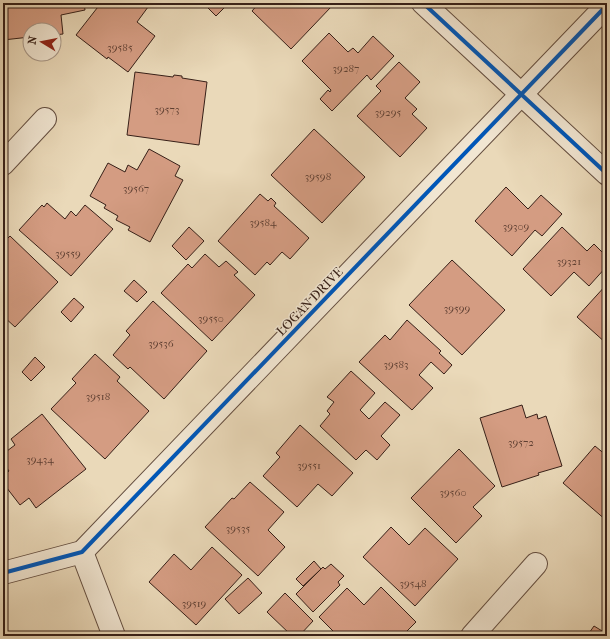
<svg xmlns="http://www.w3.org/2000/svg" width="610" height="639" viewBox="0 0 610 639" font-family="'IM FELL French Canon',serif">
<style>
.building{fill:#d49c82;stroke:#372018}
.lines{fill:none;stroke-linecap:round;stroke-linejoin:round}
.minor-casing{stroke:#644e40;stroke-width:24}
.minor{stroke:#f1e6d2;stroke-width:22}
.cycleway-casing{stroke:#f1e6d2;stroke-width:6}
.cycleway{stroke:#0057b8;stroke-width:4}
.labels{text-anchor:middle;stroke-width:3;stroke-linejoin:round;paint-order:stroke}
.number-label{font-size:11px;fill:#5e3f32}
.street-label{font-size:13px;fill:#372018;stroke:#f1e6d2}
</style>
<rect width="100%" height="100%" fill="#ead9b9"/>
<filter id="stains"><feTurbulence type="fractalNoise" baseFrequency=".005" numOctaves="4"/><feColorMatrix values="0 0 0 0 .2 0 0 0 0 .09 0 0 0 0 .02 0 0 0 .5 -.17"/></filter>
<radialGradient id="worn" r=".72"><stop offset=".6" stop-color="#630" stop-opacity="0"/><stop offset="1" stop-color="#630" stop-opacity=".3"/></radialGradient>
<g class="building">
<polygon points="3,3 84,3 85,10 61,15 63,34 54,35 54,30 30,30 30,37 3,40"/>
<polygon points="101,3 151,3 137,22 155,36 128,72 108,57 107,59 76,35"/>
<polygon points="203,3 229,3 216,16"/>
<polygon points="259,3 327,3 331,7 291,49 252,11"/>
<polygon points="329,33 348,52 353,48 358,53 373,36 394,56 371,80 367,75 332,111 320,99 328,90 330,92 331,90 302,61"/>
<polygon points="399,62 420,82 405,98 417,109 412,114 427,128 400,157 357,116 381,91 376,86"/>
<polygon points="135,72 173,77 174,75 182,76 182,78 207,82 199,145 127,135"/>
<polygon points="314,129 365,177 322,223 271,175"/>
<polygon points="149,149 180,166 175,176 183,180 150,242 128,230 130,227 116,220 118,216 104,208 106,205 90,196 108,163 125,172 128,165 137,170"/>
<polygon points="506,187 528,209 541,195 562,214 542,236 535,230 512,256 475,221"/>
<polygon points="260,194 268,201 271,198 276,203 274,206 309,238 290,259 282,252 270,265 267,262 255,275 218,241"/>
<polygon points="47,203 65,219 71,211 76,216 85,205 113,229 71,276 19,230 42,205 44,207"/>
<polygon points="189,227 204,241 186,260 172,246"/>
<polygon points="562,227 587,251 594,244 607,257 607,266 589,286 574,272 551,296 523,269"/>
<polygon points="10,236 58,282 15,327 3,316 3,243"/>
<polygon points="205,254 219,267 226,261 238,272 234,275 255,295 212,341 161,293 188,264 192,268"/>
<polygon points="452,260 505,310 462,355 409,305"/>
<polygon points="134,280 147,292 137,302 124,291"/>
<polygon points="607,284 607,344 577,317"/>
<polygon points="74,298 84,307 71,322 61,312"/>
<polygon points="153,301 207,351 164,399 130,367 128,369 113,355 130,335 126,331"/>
<polygon points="407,320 441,351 439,353 452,365 444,374 431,362 419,375 433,388 412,410 359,362 385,335 390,340"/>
<polygon points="95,354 120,377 117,381 149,411 105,459 51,409 76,383 72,379"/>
<polygon points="35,357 45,367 31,381 22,372"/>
<polygon points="351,371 375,393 360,410 369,419 385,402 400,415 381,436 390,445 377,460 366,450 356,460 320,426 330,414 327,411 334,402 327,397"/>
<polygon points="522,405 526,418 537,414 538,419 546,416 562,466 538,473 539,475 502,487 480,418"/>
<polygon points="42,414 86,469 36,508 29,498 20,505 3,483 3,476 9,471 3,463 3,454 15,445 11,439"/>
<polygon points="300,425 353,473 332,496 318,484 297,507 263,476 280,457 276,453"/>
<polygon points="595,446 607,456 607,521 563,483"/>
<polygon points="459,449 495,486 473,507 482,516 456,543 411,498"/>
<polygon points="250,482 284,512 268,530 285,547 258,576 205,527 232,498 234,499"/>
<polygon points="391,527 409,545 425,528 458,559 415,606 363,557"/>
<polygon points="212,547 242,575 196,625 149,582 174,554 191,570"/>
<polygon points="314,561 321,569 303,586 296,579"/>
<polygon points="331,564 344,576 338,582 340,585 313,612 296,594 323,567 325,569"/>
<polygon points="248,578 262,593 239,614 225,599"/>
<polygon points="381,587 416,622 402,636 338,636 319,617 347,588 364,605"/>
<polygon points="285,593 313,621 299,636 292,636 267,612"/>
<polygon points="594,626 607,634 607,636 587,636"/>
</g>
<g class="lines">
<defs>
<g id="minor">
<polyline points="423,3 607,174"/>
<polyline points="3,164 45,119"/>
<polyline points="82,552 114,636"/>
<polyline points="3,573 82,552 607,5"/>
<polyline points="472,636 536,564"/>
</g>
</defs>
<use href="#minor" class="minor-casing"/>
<use href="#minor" class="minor"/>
<defs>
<g id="cycleway">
<polyline points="423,3 607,174"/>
<polyline points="3,573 82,552 607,5"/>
</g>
</defs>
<use href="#cycleway" class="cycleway-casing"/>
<use href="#cycleway" class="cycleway"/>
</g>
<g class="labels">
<g class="number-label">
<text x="120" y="51">39585</text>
<text x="346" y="72">39287</text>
<text x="167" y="113">39573</text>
<text x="388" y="116">39295</text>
<text x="318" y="180">39598</text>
<text x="136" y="192">39567</text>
<text x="263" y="226">39584</text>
<text x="516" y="230">39309</text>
<text x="68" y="257">39559</text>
<text x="569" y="265">39321</text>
<text x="457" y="312">39599</text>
<text x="211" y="322">39550</text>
<text x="161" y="347">39536</text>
<text x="396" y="368">39583</text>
<text x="98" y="400">39518</text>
<text x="521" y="446">39572</text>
<text x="40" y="463">39434</text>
<text x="309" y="469">39551</text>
<text x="453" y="496">39560</text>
<text x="238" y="532">39535</text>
<text x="413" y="587">39548</text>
<text x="194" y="607">39519</text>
</g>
<g class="street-label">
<text transform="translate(309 301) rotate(-46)" y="5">LOGAN DRIVE</text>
</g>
</g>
<rect width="610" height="639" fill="none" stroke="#ead9b9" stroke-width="16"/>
<rect x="4" y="4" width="602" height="631" fill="none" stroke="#372018" stroke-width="2"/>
<rect x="8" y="8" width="594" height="623" fill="none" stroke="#372018"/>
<g transform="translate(42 42) rotate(280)"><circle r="19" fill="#f1e6d2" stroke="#a79788"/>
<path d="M0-3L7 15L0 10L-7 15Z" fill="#8f2418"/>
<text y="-6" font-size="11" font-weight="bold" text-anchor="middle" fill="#372018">N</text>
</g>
<rect width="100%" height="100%" filter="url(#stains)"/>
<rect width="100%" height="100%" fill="url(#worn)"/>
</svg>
